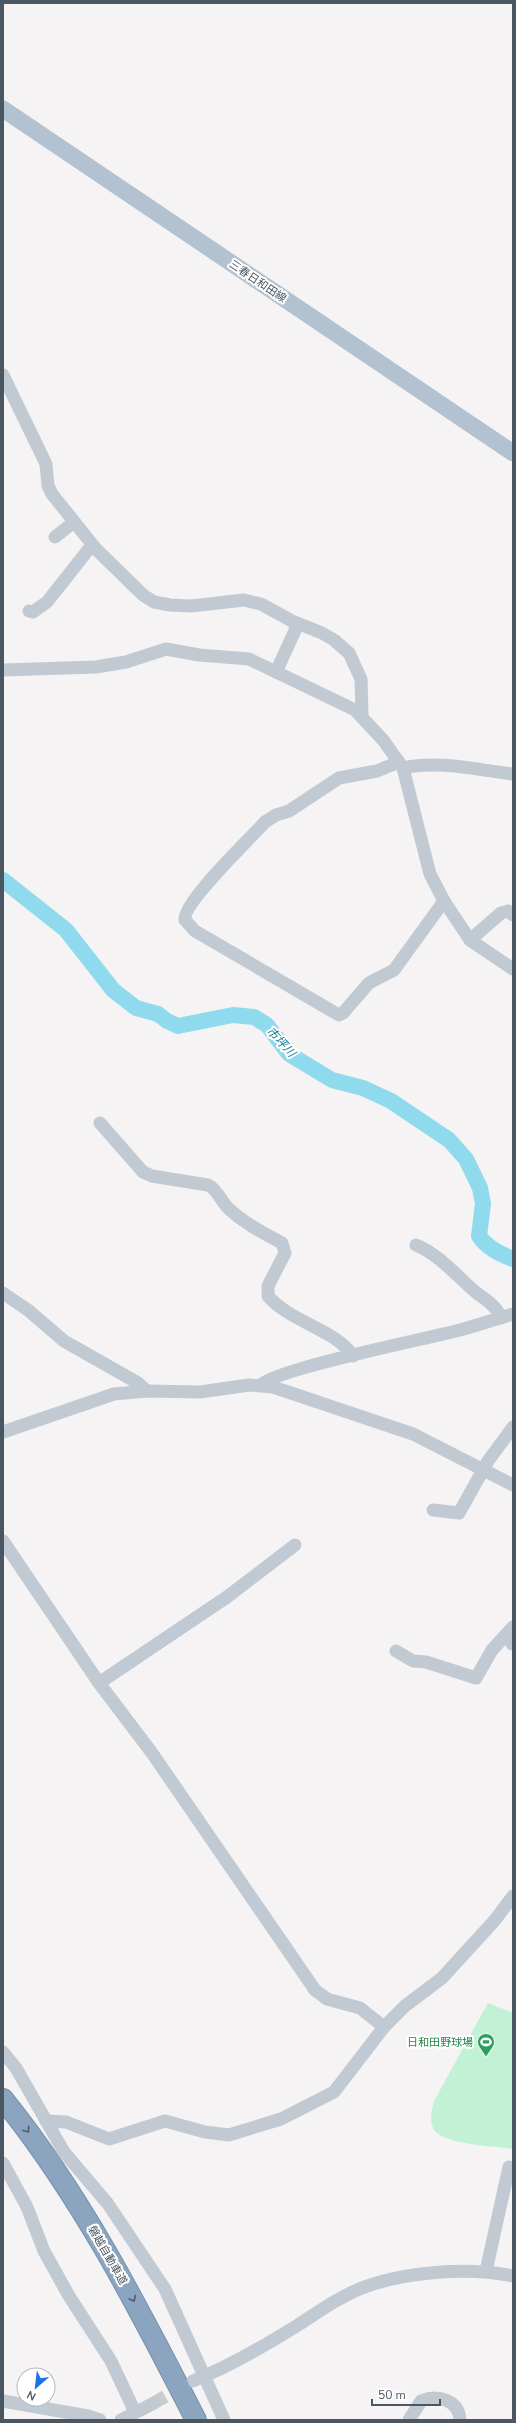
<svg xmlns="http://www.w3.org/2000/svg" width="516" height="2423" viewBox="0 0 516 2423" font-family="'Nunito Sans','Noto Sans JP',sans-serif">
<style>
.green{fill:#c3f1d5}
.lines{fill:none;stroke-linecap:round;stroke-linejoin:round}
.river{stroke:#90daee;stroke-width:16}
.minor-tunnel{stroke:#caccce;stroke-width:13;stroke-dasharray:13 6;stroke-linecap:butt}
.highway-casing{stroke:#7690ad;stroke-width:22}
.minor{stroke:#c1cad2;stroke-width:13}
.major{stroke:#b3c2d1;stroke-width:17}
.highway{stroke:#8ba5c1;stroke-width:20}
.oneway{stroke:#505e6b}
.labels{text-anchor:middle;stroke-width:4;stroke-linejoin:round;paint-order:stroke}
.street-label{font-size:11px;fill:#4a5661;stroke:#fff}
.leisure-label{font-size:11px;fill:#27864d;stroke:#fff;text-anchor:end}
.water-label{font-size:12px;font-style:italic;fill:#0c7c9b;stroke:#fff}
</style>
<rect width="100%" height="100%" fill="#f5f3f3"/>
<path class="green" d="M488,2003l25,10v136c-19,-3 -66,-4 -78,-18 -7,-9 -3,-21 -1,-30z"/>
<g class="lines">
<path class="river" d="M3,880l63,50 47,60 23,18 22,6 9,7 11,5 55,-11 21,2 13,8 22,29 43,26 31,8 28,13 58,39 17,19 14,29 3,16 -4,32c8,12 21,18 34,23"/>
<polyline class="minor-tunnel" points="154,2403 185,2385"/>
<defs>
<path id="highway" d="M3,2099c79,98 136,210 193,321"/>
</defs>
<use href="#highway" class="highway-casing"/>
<g class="minor">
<polyline points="3,375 46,464 48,486 52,494 96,549 143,595 154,602 170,605 191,606 244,600 252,602 261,604 292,621 322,633 334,640 349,653 361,679 362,714"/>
<polyline points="55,537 74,522"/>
<polyline points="29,611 33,612 47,602 92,545"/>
<polyline points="3,670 96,667 126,662 166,649 199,655 249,659 355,710 383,740 403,768 430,874 444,901 470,940 513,969"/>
<polyline points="276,672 298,624"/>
<path d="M399,762l-22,9 -38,7 -50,33 -13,4 -11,7c-14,16 -83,81 -80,98l10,11 144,84 4,-2 26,-30 25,-13 50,-69"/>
<path d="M403,768c35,-8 74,2 110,6"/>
<polyline points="470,940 501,913 508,911 513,915"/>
<path d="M100,1123l43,49 9,4 56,9c10,5 12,15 20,23 16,15 35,25 54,35l3,10 -17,33v10c22,26 67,33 85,60"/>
<path d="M416,1245c23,10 38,28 56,44 11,10 24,15 29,29"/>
<polyline points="3,1293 28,1310 64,1341 138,1383 147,1391"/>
<path d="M261,1385c14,-16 169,-47 199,-55 18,-5 36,-11 53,-16"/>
<polyline points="3,1432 114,1394 147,1391 200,1392 249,1385 273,1387 413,1434 513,1485"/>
<polyline points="433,1510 459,1513 488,1461 513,1427"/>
<polyline points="3,1541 99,1683 152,1753 315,1990 327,1999 360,2008 384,2027"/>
<polyline points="512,1644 513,1643"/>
<polyline points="396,1651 413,1661 426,1662 476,1678 492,1650 513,1627"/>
<polyline points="99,1683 227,1597 295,1545"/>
<polyline points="3,2052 16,2068 64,2152 108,2204 165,2289 224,2420"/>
<polyline points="46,2121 66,2122 109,2139 165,2121 205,2132 229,2135 281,2119 334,2092 384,2027 405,2006 442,1978 495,1920 513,1896"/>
<polyline points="3,2163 27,2207 44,2251 69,2296 111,2361 135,2412"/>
<polyline points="486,2271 509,2167"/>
<path d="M193,2381c35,-14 73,-36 105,-56 14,-9 28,-19 43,-27 45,-26 122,-32 172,-22"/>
<polyline points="3,2401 88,2416 100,2420"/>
<polyline points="121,2420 154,2403"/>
<path d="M409,2420l12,-19c17,-7 38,-1 39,19"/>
</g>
<polyline class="major" points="3,109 513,453"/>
<use href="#highway" class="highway"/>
</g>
<defs><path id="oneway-chevron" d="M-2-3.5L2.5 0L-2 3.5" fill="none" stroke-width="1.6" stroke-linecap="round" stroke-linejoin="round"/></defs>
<g class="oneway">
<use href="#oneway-chevron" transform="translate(27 2130) rotate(54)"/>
<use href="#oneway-chevron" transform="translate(133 2299) rotate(62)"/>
</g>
<defs>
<symbol id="stadium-pin" viewBox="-11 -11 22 30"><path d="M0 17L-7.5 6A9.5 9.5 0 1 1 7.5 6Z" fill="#2e9e5b" stroke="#fff"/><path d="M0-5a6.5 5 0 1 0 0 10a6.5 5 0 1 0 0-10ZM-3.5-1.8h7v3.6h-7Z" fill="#fff"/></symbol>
</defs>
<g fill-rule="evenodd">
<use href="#stadium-pin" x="476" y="2032" width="20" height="27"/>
</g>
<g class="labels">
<g class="street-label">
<text transform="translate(258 281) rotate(34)" y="4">三春日和田線</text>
<text transform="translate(108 2255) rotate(60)" y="4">磐越自動車道</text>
</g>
<g class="leisure-label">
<text x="473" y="2046">日和田野球場</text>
</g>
<g class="water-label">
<text transform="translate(281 1042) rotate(47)" y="4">市坪川</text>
</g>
</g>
<rect width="516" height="2423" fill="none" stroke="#4a5661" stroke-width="8"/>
<g transform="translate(36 2387) rotate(208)"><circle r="19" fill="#ffffff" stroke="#b7bbc0"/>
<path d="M0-3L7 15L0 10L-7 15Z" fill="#1a73e8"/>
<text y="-6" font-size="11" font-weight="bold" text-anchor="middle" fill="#4a5661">N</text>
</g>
<path d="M372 2399v6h68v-6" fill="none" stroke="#4a5661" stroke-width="2"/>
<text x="378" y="2399" font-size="12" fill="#4a5661" stroke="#ffffff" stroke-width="3" paint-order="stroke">50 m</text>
</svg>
